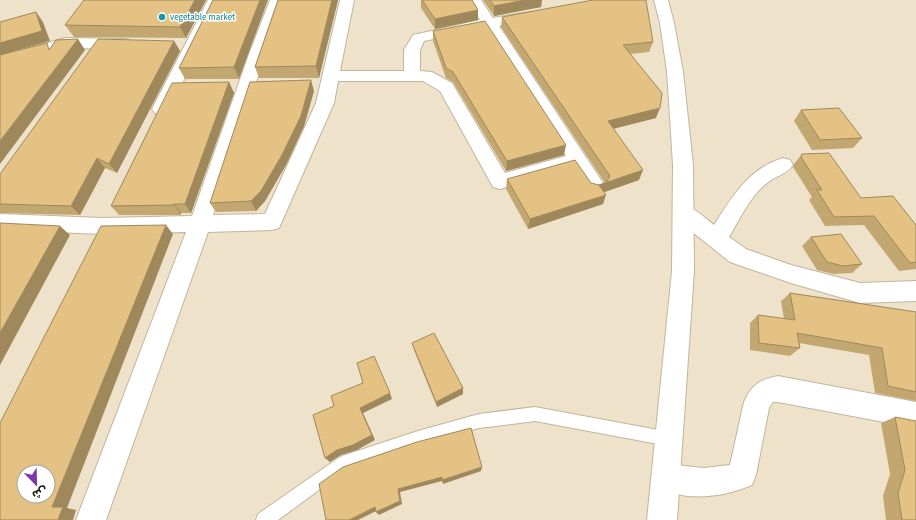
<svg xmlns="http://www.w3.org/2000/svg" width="916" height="520" viewBox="0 0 916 520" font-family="'Source Sans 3','Noto Sans Arabic',sans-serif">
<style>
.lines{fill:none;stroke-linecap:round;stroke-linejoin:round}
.lane-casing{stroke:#c1b59d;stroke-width:2}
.street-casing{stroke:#c1b59d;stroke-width:2}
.primary-casing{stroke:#c1b59d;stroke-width:2}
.lane{fill:#fff;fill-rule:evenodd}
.street{fill:#fff;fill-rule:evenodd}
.primary{fill:#fff;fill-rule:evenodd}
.wall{fill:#c3a771}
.shaded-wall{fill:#9f885c}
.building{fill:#e3c283;stroke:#9f885c;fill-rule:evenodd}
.culture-dot{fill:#0f9aa8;stroke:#fff;stroke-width:1.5}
.labels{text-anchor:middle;stroke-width:3;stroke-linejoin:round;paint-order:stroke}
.far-culture-label{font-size:9px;fill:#0d838f;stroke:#fff;text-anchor:start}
</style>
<rect width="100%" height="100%" fill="#efe2ca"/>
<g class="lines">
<defs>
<polygon id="lane" points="535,407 669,432 674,434 676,439 674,444 669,446 535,421 479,428 418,445 346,470 278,520 256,520 258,514 337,459 342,456 418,431 479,414"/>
<g id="street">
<polygon points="208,0 222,0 170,109 167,113 161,115 155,113 152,109"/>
<path d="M270,0h14l-19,54 -52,161 52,-1 51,-111 24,-103h14l-14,71h64v-21l9,-15 67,-15 -13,-20h14l12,18 38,-6 5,1 2,3 -2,3 -37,7 106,160 -3,5 -7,2 -7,-2 -15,-23 -73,21 -7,-2 -53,-96 -17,-10h-85l-4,22 -55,125 -7,2 -64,2 -102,288h-30l110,-288 -83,2 -103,-4v-16l103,4 89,-2 57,-162zM485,28l81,128 -61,17 -53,-90 -20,-11 -12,-1v-21l4,-9z"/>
<polygon points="65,38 126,39 131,41 134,44 131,47 126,49 66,48 0,67 0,57"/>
<path d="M783,158l7,2 3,5c-6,9 -17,11 -26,18 -17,13 -27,36 -38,54l17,12 45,16 69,18 56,-2v20l-56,2 -69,-20 -61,-21 -54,-43 -3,-6 3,-6c15,-4 26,9 38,18 18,-28 35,-57 69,-67z"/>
<path d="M778,376l138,26v26l-138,-26h-5l-4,6 -13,67 -4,10c-31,13 -64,16 -96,3l-4,-10 4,-10 10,-4 38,4 26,-3 14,-63c8,-18 15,-22 34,-26z"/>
</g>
<polygon id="primary" points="654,0 668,0 674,23 683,72 693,165 694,271 677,520 647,520 672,271 673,165 667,72 660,23"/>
</defs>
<use href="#lane" class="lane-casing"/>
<use href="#street" class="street-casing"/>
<use href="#primary" class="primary-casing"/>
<use href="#lane" class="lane"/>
<use href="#street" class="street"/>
<use href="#primary" class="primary"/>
</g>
<g class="wall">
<polygon points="206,0 186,38 74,37 65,25"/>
<polygon points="213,0 239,79 185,79 179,68"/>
<polygon points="278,0 338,0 319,78 259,78 255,67"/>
<polygon points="421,0 472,0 478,20 435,29 421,8"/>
<polygon points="483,0 542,0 541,7 494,16"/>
<polygon points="502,17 653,42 649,52 630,54 656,118 613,129 639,180 604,192 603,204 528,229 506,189 507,179 591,183 599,185 605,183 501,27"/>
<polygon points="433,31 564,155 506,171 453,82 446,78 433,41"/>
<polygon points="174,41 180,51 117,173 105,168 80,215 0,213 0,174"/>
<polygon points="229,82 234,93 191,213 181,213 181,215 119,215 111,206"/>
<polygon points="314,91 304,126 286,165 265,201 256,211 216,212 210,203"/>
<polygon points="801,110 862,138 853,148 812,150 794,121"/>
<polygon points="802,154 861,198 916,225 916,269 899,271 864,225 825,226 809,200 812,197 793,167 794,164"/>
<polygon points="811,237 862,264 852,273 833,274 817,270 802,246"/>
<polygon points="790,293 916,312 916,401 875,393 869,355 799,343 800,348 790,356 750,350 750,323 758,315 784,319 781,301"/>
<polygon points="412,343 463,388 463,394 437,407 414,350"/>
<polygon points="895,417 916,520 886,520 883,496 890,474 881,423"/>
</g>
<g class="shaded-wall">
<polygon points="195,0 206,0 186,38 180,27"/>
<polygon points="260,0 268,0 239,79 234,67"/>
<polygon points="332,0 338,0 319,78 316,66"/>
<polygon points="526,0 542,0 541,7 494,16 494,6"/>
<polygon points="478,10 478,20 435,29 435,19"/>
<polygon points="36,12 43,22 50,41 0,55 0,43"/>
<polygon points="78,39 85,50 0,164 0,141"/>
<polygon points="174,41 180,51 117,173 109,164"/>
<polygon points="311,80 314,91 304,126 286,165 265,201 256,211 251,201"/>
<polygon points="229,82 234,93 191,213 185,204"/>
<polygon points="660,108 656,118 604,131 608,121"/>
<polygon points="566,145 564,155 506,171 507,161"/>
<polygon points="97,158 105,168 80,215 71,206"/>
<polygon points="643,170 639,180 596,195 599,185"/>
<polygon points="606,195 603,204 528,229 530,219"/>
<polygon points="174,204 181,213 181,215 174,205"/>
<polygon points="166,225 173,234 67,508 76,510 73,520 58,520 52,507"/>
<polygon points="60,226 70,235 0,365 0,333"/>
<polygon points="463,388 463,394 437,407 436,402"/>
<polygon points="390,393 392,399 363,413 375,440 357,450 341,455 330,462 325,458 360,408"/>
<polygon points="482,467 481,471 443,484 442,480"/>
<polygon points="442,477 442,481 400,492 402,504 379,515 376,512 398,489"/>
<polygon points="375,507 378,510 358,520 349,520"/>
</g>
<g class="building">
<polygon points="84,0 195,0 180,27 65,25"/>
<polygon points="213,0 260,0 234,67 179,68"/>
<polygon points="278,0 332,0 316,66 255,67"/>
<polygon points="422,0 472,0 478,10 435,19"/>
<polygon points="490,0 526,0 494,6"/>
<polygon points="593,0 646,0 653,42 623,45 662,93 660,108 608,121 643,170 599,185 606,195 530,219 507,179 575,160 591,183 599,185 606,183 610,176 502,17"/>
<polygon points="36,12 42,31 0,43 0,22"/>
<polygon points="485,21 566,145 507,161 453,72 446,68 433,31"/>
<polygon points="78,39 0,141 0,55 47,43 49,50 56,40"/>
<polygon points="98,39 174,41 109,164 97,158 71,206 0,204 0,174"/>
<polygon points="311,80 301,116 282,155 261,191 251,201 210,203 250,82"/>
<polygon points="229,82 185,204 174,204 174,205 111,206 172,83"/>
<polygon points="839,108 862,138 820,140 801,110"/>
<polygon points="829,153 861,198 893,196 916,225 916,262 910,263 874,216 834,217 817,190 822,190 801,157 802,154"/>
<polygon points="0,223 60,226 0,333"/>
<path d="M166,225l-114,282h11l-5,13h-58v-97l101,-197zM24,472h24v24h-24z"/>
<polygon points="841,234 862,264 843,266 827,262 811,237"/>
<polygon points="790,293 916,312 916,392 888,386 882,348 797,333 800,348 759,343 758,315 795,320"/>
<polygon points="434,333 463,388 436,402 412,343"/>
<polygon points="374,356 390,393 360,408 372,435 353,445 337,450 325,458 313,415 334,406 331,396 363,383 357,363"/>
<polygon points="895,417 916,421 916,520 902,520 898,493 905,470"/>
<polygon points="471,428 482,467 442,480 442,477 398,489 400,501 376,512 375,507 349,520 326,520 319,484 343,467 417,442"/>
</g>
<circle class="culture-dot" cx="162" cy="17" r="4"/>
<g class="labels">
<g class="far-culture-label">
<text x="170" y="20">vegetable market</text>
</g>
</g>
<g transform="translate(36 484) rotate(157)"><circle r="19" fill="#ffffff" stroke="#a19f9c"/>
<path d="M0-3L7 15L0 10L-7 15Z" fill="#7f38ab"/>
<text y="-6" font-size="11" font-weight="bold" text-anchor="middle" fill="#130f07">ش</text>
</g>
</svg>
